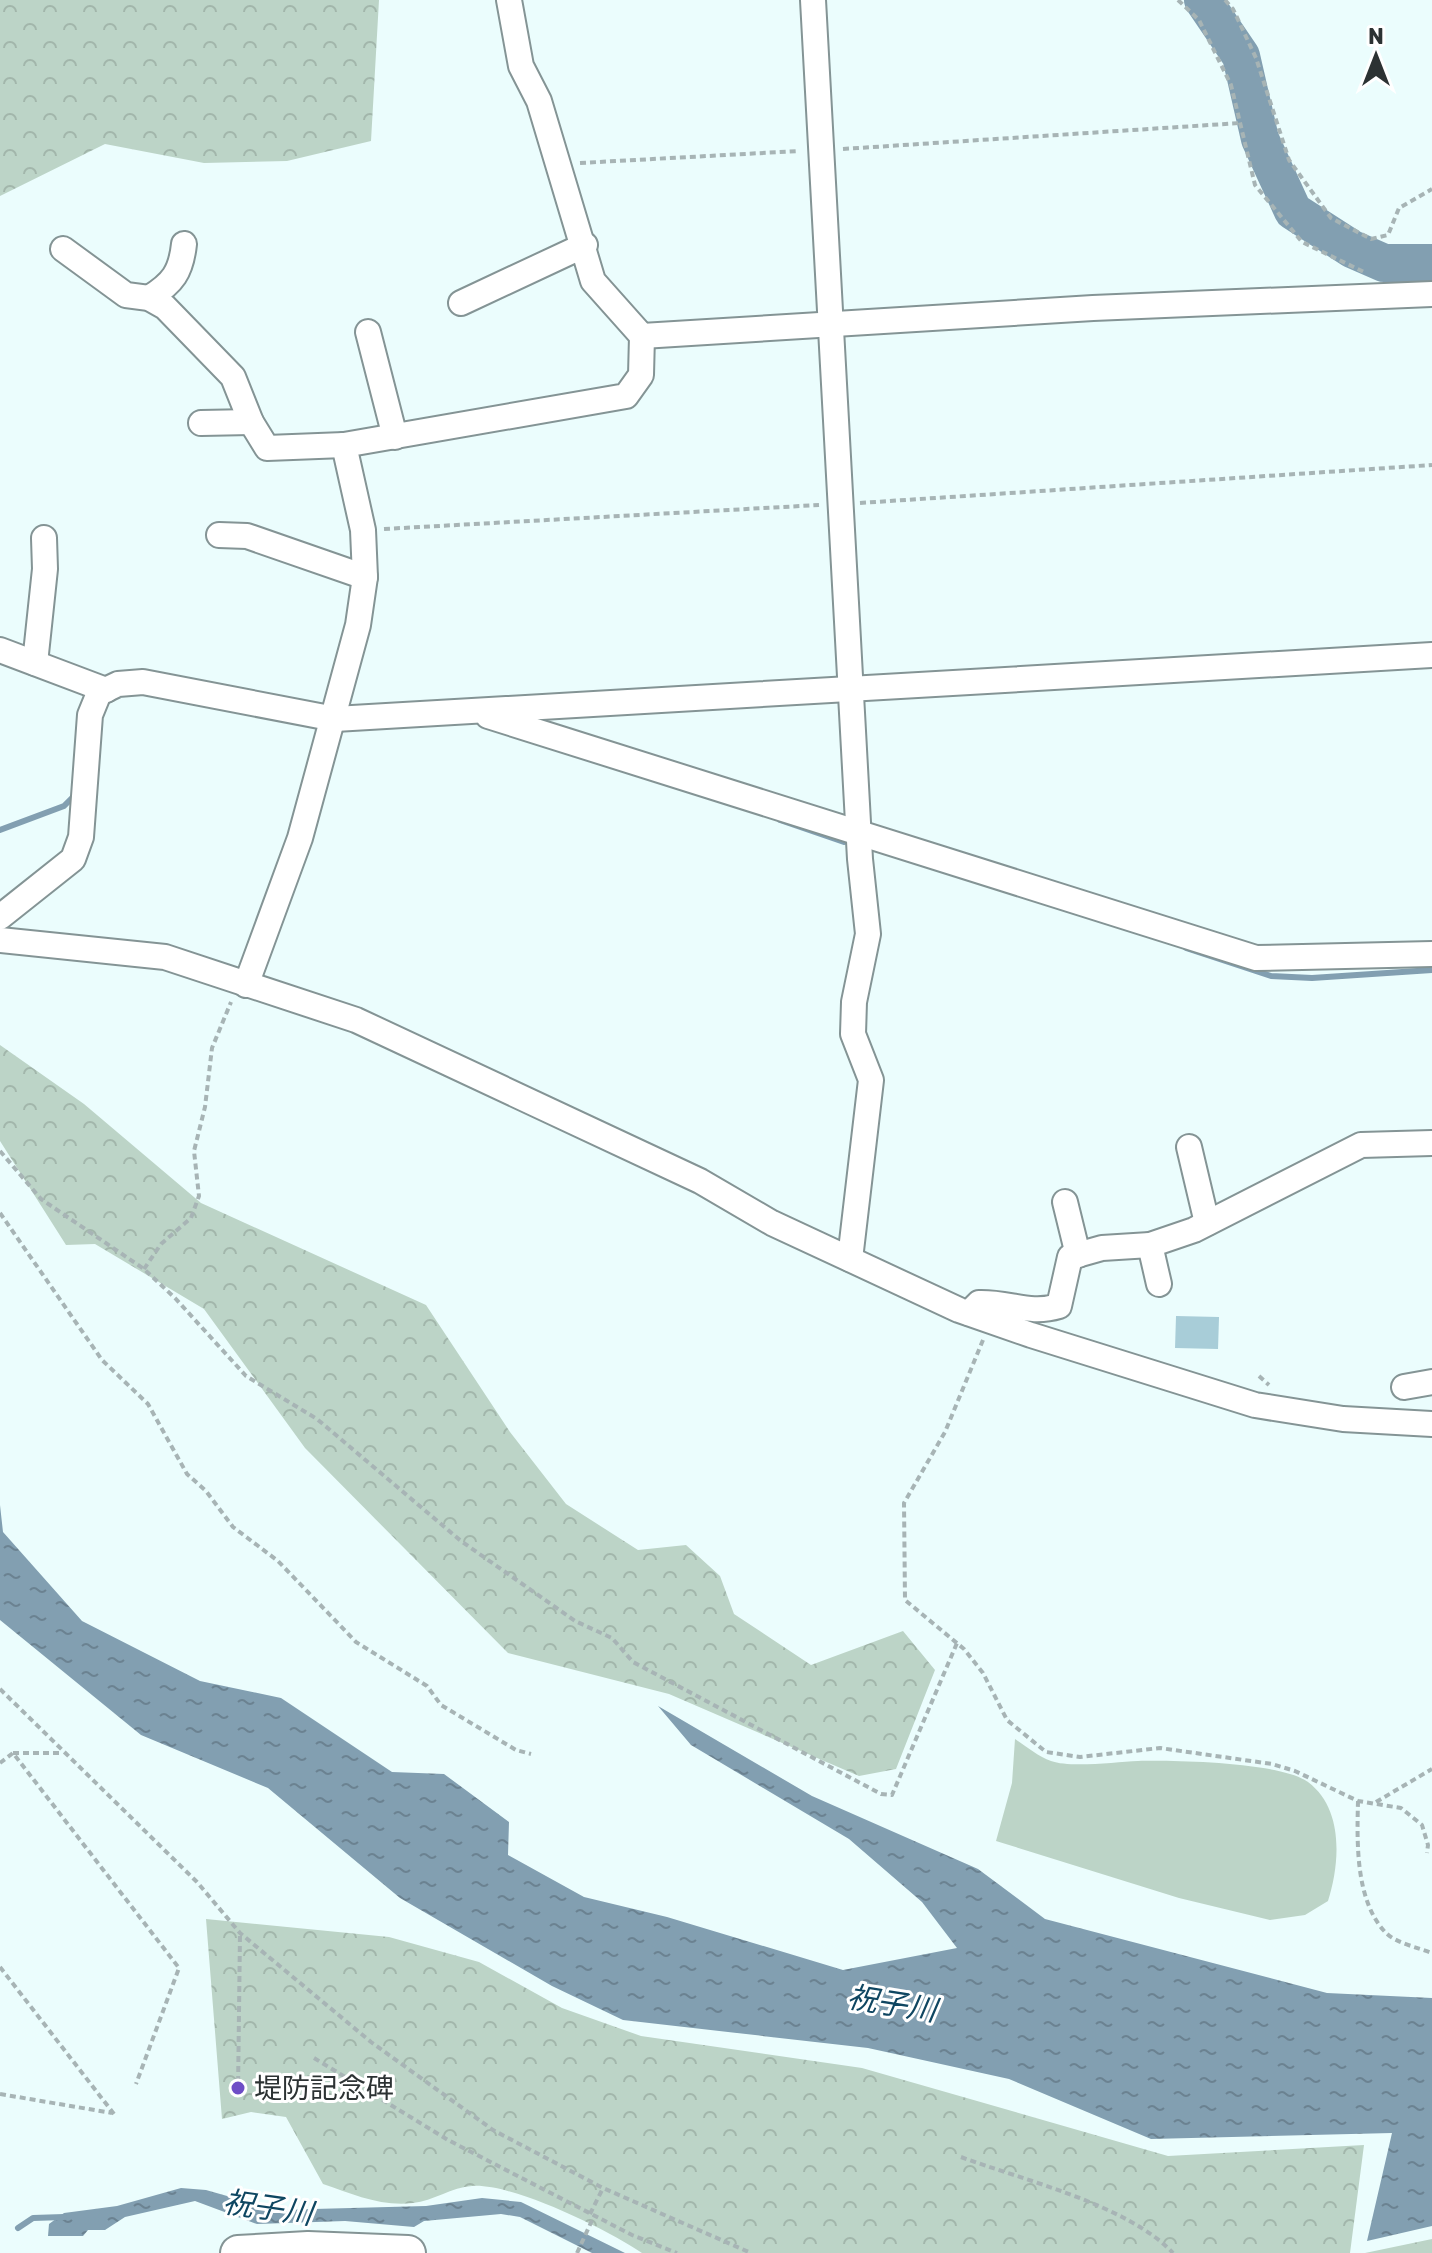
<svg xmlns="http://www.w3.org/2000/svg" width="1432" height="2253" viewBox="0 0 1432 2253" font-family="Rubik,'Noto Sans JP',sans-serif">
<style>
.grass{fill:#bcd4c7}
.forest{fill:url(#forest-crowns)}
.water{fill:url(#water-ripples)}
.lines{fill:none;stroke-linecap:round;stroke-linejoin:round}
.stream{stroke:#829fb1;stroke-width:6}
.river{stroke:#829fb1;stroke-width:38}
.building{fill:#a8cdd8}
.street-casing{stroke:#849495;stroke-width:28}
.secondary-casing{stroke:#849495;stroke-width:38}
.path{stroke:#a7b4b5;stroke-width:4;stroke-dasharray:6 4;stroke-linecap:butt}
.street{stroke:#fff;stroke-width:24}
.secondary{stroke:#fff;stroke-width:34}
.poi-dot{fill:#6e4dc6;stroke:#fff;stroke-width:3}
.labels{text-anchor:middle;stroke-width:6;stroke-linejoin:round;paint-order:stroke}
.poi-label{font-size:28px;fill:#2c3233;stroke:#fff;text-anchor:start}
.water-label{font-size:30px;font-style:italic;fill:#0f4661;stroke:#fff}
</style>
<defs>
<pattern id="forest-crowns" width="20" height="18" patternUnits="userSpaceOnUse" patternTransform="scale(2)"><rect width="20" height="18" fill="#bcd4c7"/><path d="M2 6a3 3 0 1 1 6 0M12 15a3 3 0 1 1 6 0" fill="none" stroke="#a2b6ab"/></pattern>
<pattern id="water-ripples" width="26" height="14" patternUnits="userSpaceOnUse" patternTransform="scale(2)"><rect width="26" height="14" fill="#829fb1"/><path d="M2 4q2-2 4 0t4 0M15 11q2-2 4 0t4 0" fill="none" stroke="#6b8291"/></pattern>
</defs>
<rect width="100%" height="100%" fill="#ebfdfd"/>
<path class="grass" d="M1015,1739c11,7 24,18 36,22 19,7 65,1 87,0 34,-1 143,1 170,21 36,27 32,81 20,119l-23,14 -35,5 -91,-22 -183,-57 16,-58z"/>
<g class="forest">
<polygon points="0,0 379,0 371,141 287,161 204,163 105,144 0,196"/>
<polygon points="0,1045 84,1104 201,1203 426,1305 510,1432 566,1504 638,1550 686,1545 720,1576 734,1614 811,1665 903,1631 935,1670 896,1769 859,1776 669,1694 508,1653 305,1448 204,1309 95,1244 66,1245 0,1141"/>
<path d="M206,1919l183,18 90,25 83,46 79,28 221,32 306,88 196,-11 -14,108h-708c-34,-23 -129,-70 -170,-67 -20,1 -39,15 -59,17 -31,4 -61,-9 -90,-19l-37,-67 -35,-5 -29,7z"/>
<polygon points="1432,2239 1432,2253 1365,2253"/>
</g>
<g class="water">
<polygon points="0,1505 3,1532 82,1621 200,1681 281,1698 392,1772 444,1774 509,1822 508,1855 584,1897 667,1917 843,1970 957,1948 922,1902 849,1839 691,1745 658,1706 812,1796 978,1869 1045,1919 1327,1993 1432,1998 1432,2226 1367,2241 1392,2133 1151,2139 1009,2079 868,2048 623,2020 552,1986 400,1898 268,1788 141,1735 0,1620"/>
<polygon points="181,2188 206,2190 276,2210 426,2206 482,2198 521,2202 625,2253 592,2253 520,2217 501,2214 424,2221 414,2227 345,2221 257,2224 195,2201 125,2217 105,2230 88,2230 83,2236 48,2236 49,2224 64,2213 117,2206"/>
</g>
<g class="lines">
<g class="stream">
<polyline points="780,820 844,842"/>
<polyline points="0,830 64,806 75,795"/>
<polyline points="1186,948 1271,976 1312,978 1432,970"/>
<polyline points="18,2228 33,2218 64,2217"/>
</g>
<polyline class="river" points="1203,0 1241,56 1260,139 1293,211 1352,249 1384,263 1432,263"/>
</g>
<polygon class="building" points="1176,1316 1219,1317 1218,1349 1175,1348"/>
<g class="lines">
<defs>
<g id="street">
<polyline points="813,0 860,859 868,934 854,1002 853,1034 871,1080 850,1259"/>
<polyline points="63,249 126,295 149,298 165,307 233,377 251,422 267,448 344,445"/>
<path d="M149,298c24,-15 32,-26 35,-54"/>
<polyline points="461,303 585,245"/>
<polyline points="368,332 395,437"/>
<polyline points="642,336 1093,308 1432,294"/>
<polyline points="201,423 251,422"/>
<polyline points="219,535 247,536 365,577"/>
<polyline points="0,650 106,690"/>
<polyline points="35,663 45,569 44,538"/>
<polyline points="488,716 1256,958 1432,954"/>
<polyline points="0,917 73,859 81,837 90,715 99,693 118,684 143,682 335,719 1432,655"/>
<polyline points="0,940 165,957 356,1020 700,1181 772,1223 959,1310 1031,1335 1255,1405 1343,1419 1432,1424"/>
<polyline points="246,985 300,838 358,625 365,577 363,530 344,445 626,396 641,375 642,336 593,281 539,101 521,66 509,0"/>
<polyline points="1189,1147 1207,1223"/>
<polyline points="1065,1202 1078,1255"/>
<polyline points="1150,1245 1159,1284"/>
<path d="M969,1313l10,-10c31,-1 50,12 80,3l11,-49 32,-9 48,-3 44,-15 167,-85 71,-2"/>
<polyline points="1404,1387 1432,1382"/>
</g>
<polyline id="secondary" points="238,2253 308,2249 408,2253"/>
</defs>
<use href="#street" class="street-casing"/>
<use href="#secondary" class="secondary-casing"/>
<g class="path">
<polyline points="1178,0 1199,20 1231,85 1255,185 1302,242 1366,273"/>
<polyline points="1225,0 1233,9 1256,58 1289,160 1331,218 1371,239 1388,235 1399,208 1432,189"/>
<polyline points="843,149 1240,123"/>
<polyline points="580,163 799,151"/>
<polyline points="860,503 1432,465"/>
<polyline points="384,529 819,505"/>
<polyline points="0,1151 41,1199 144,1269 175,1298 246,1376 317,1419 461,1541 575,1621 612,1638 633,1662 881,1794 892,1795 957,1643"/>
<polyline points="0,1213 102,1360 148,1404 187,1474 206,1491 233,1527 278,1561 356,1642 427,1686 441,1705 516,1750 531,1754"/>
<polyline points="144,1269 161,1244 191,1218 199,1196 194,1151 205,1107 212,1048 231,1002"/>
<polyline points="983,1340 945,1432 904,1503 905,1600 964,1649 983,1673 1007,1720 1046,1752 1080,1757 1160,1748 1272,1764 1295,1771 1358,1801 1401,1808 1422,1825 1428,1845 1427,1853"/>
<polyline points="1259,1376 1269,1385"/>
<polyline points="0,1689 197,1882 240,1933 371,2042 493,2130 603,2188 751,2253"/>
<polyline points="13,1753 63,1753"/>
<polyline points="0,1763 13,1753 179,1968 136,2084"/>
<path d="M1358,1801c-1,41 -3,100 28,132 10,10 33,15 46,20"/>
<polyline points="1376,1802 1432,1769"/>
<polyline points="0,1967 114,2114"/>
<polyline points="314,2058 448,2140 632,2235 677,2253"/>
<polyline points="238,2092 240,1933"/>
<polyline points="0,2094 112,2113"/>
<path d="M961,2157c62,23 167,48 212,96"/>
<polyline points="590,2214 603,2188"/>
<polyline points="577,2253 594,2216"/>
</g>
<use href="#street" class="street"/>
<use href="#secondary" class="secondary"/>
</g>
<circle class="poi-dot" cx="238" cy="2088" r="8"/>
<g class="labels">
<g class="poi-label">
<text x="254" y="2098">堤防記念碑</text>
</g>
<g class="water-label">
<text transform="translate(892 2004) rotate(9)" y="10">祝子川</text>
<text transform="translate(268 2208) rotate(8)" y="10">祝子川</text>
</g>
</g>
<g transform="translate(1376 56)" stroke="#ffffff" stroke-width="6" paint-order="stroke">
<path d="M0-6L14 30L0 20L-14 30Z" fill="#2c3233"/>
<text y="-12" font-size="22" font-weight="bold" text-anchor="middle" fill="#2c3233">N</text>
</g>
</svg>
